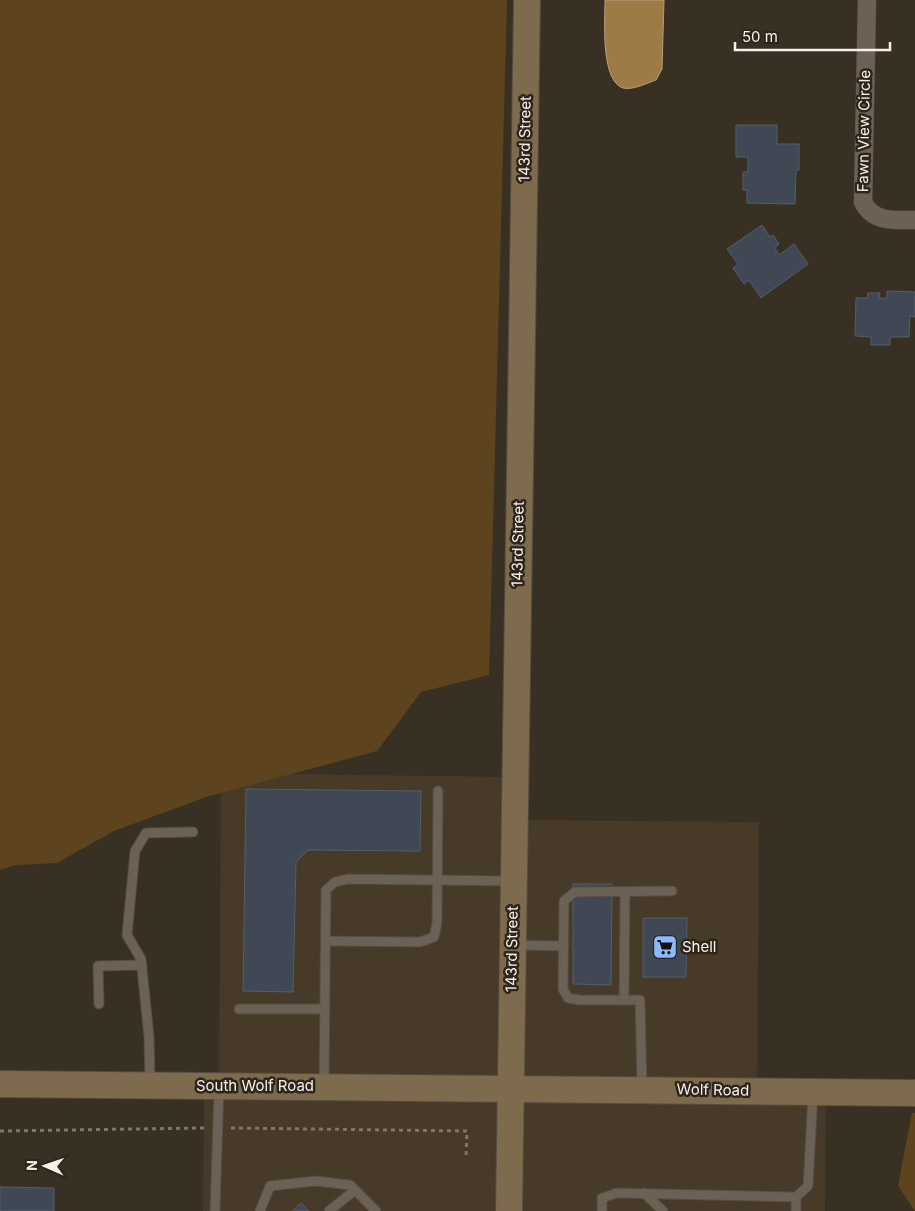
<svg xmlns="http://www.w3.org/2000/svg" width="915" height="1211" viewBox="0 0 915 1211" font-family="Inter,sans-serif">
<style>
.built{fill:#473a28}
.green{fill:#5e441e}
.water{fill:#9e7a47;stroke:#b99e78}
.building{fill:#3f4854;stroke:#555e6b}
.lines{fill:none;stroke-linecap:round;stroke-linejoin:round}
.service-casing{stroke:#544c42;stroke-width:11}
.minor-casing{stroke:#544c42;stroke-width:19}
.secondary-casing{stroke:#544c42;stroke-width:28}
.path{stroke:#7e766c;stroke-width:3;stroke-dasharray:4 4;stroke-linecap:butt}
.service{stroke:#6b6154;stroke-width:9}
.minor{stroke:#6b6154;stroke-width:18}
.secondary{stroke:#7e6a4d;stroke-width:26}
.labels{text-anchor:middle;stroke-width:5;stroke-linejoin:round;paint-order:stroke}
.street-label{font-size:15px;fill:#f7f1ea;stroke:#2f261b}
.poi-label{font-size:15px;fill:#f7f1ea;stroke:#2f261b;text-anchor:start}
</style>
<rect width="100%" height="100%" fill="#393024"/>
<g class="built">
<polygon points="221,773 506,777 502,1081 219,1076"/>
<polygon points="520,820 759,822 757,1083 518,1081"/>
<polygon points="204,1093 503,1097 501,1211 203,1211"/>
<polygon points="517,1097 826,1098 825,1211 516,1211"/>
</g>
<g class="green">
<polygon points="0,0 507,0 489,675 421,692 377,751 206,797 114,831 57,863 15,865 0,870"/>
<polygon points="912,1113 915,1113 915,1211 898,1186"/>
</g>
<path class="water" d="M605,0h59l-2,69 -6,11c-9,3 -28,13 -37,6 -18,-13 -14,-66 -14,-86z"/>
<g class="building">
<polygon points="736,125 777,125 777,144 799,144 799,170 796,170 795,204 747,203 747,190 743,190 743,172 748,172 748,157 736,157"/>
<polygon points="762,225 770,237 773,235 779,244 775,248 779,255 794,244 808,264 761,298 749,280 744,284 733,268 738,264 727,249"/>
<polygon points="887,291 915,292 915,317 910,316 909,337 890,337 890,345 871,345 871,337 855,336 856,298 867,298 868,293 880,293 879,298 887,298"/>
<polygon points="246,789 421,791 420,851 308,850 296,862 293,992 243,991"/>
<polygon points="573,884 612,884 611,985 573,984"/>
<polygon points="643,918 687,918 686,977 643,977"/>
<polygon points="0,1187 54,1188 54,1211 0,1211"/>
<polygon points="301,1203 309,1211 292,1211"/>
</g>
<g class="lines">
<defs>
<g id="service">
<polyline points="326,941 420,942 434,937 437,923 438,791"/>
<polyline points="516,945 564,946"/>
<polyline points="624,1000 625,892"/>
<polyline points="99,1004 98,966 142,965"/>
<polyline points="239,1009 325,1009"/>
<polyline points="150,1082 149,1037 141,959 127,935 135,851 146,833 193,832"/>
<polyline points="324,1084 326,890 335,882 348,879 513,881"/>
<polyline points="642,1087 640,1000 580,1000 568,998 563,989 564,901 575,892 672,891"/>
<polyline points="644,1193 663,1211"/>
<polyline points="215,1211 219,1089"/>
<polyline points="260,1211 270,1186 316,1181 350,1185 376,1211"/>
<polyline points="329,1211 355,1190"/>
<polyline points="602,1211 602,1198 617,1193 796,1197 808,1186 813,1094"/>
<polyline points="796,1211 796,1197"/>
</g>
<path id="minor" d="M867,0l-4,202c10,21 32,18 52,18"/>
<g id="secondary">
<polyline points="0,1084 915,1093"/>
<polyline points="509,1211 527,0"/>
</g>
</defs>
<use href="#service" class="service-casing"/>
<use href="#minor" class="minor-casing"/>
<use href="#secondary" class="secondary-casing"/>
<g class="path">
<polyline points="231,1128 467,1131 466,1158"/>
<polyline points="0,1131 204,1128"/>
</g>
<use href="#service" class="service"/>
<use href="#minor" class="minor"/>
<use href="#secondary" class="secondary"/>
</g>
<defs>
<symbol id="supermarket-square" viewBox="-11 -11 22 22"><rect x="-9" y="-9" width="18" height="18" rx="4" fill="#8cb9fc" stroke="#2f261b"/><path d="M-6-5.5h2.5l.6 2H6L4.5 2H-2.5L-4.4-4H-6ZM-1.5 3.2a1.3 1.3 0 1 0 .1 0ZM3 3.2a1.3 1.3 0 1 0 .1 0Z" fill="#111"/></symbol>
</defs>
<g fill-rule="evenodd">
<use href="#supermarket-square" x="651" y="933" width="28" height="28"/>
</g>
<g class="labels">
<g class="street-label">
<text transform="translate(864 131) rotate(-89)" y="5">Fawn View Circle</text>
<text transform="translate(525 139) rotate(-89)" y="5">143rd Street</text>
<text transform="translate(518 544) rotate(-89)" y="5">143rd Street</text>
<text transform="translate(512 949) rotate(-89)" y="5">143rd Street</text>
<text x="255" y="1091">South Wolf Road</text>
<text transform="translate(713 1090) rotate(1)" y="5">Wolf Road</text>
</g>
<g class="poi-label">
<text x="682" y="952">Shell</text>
</g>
</g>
<g transform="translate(45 1166) rotate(272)" stroke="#2f261b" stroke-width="4" paint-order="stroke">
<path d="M0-4L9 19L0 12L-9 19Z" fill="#f7f1ea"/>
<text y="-8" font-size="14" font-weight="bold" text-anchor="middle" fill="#f7f1ea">N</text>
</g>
<path d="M735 42v8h155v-8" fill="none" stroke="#f7f1ea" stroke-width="2.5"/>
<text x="742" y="42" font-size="15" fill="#f7f1ea" stroke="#2f261b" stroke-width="4" paint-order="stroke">50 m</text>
</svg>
